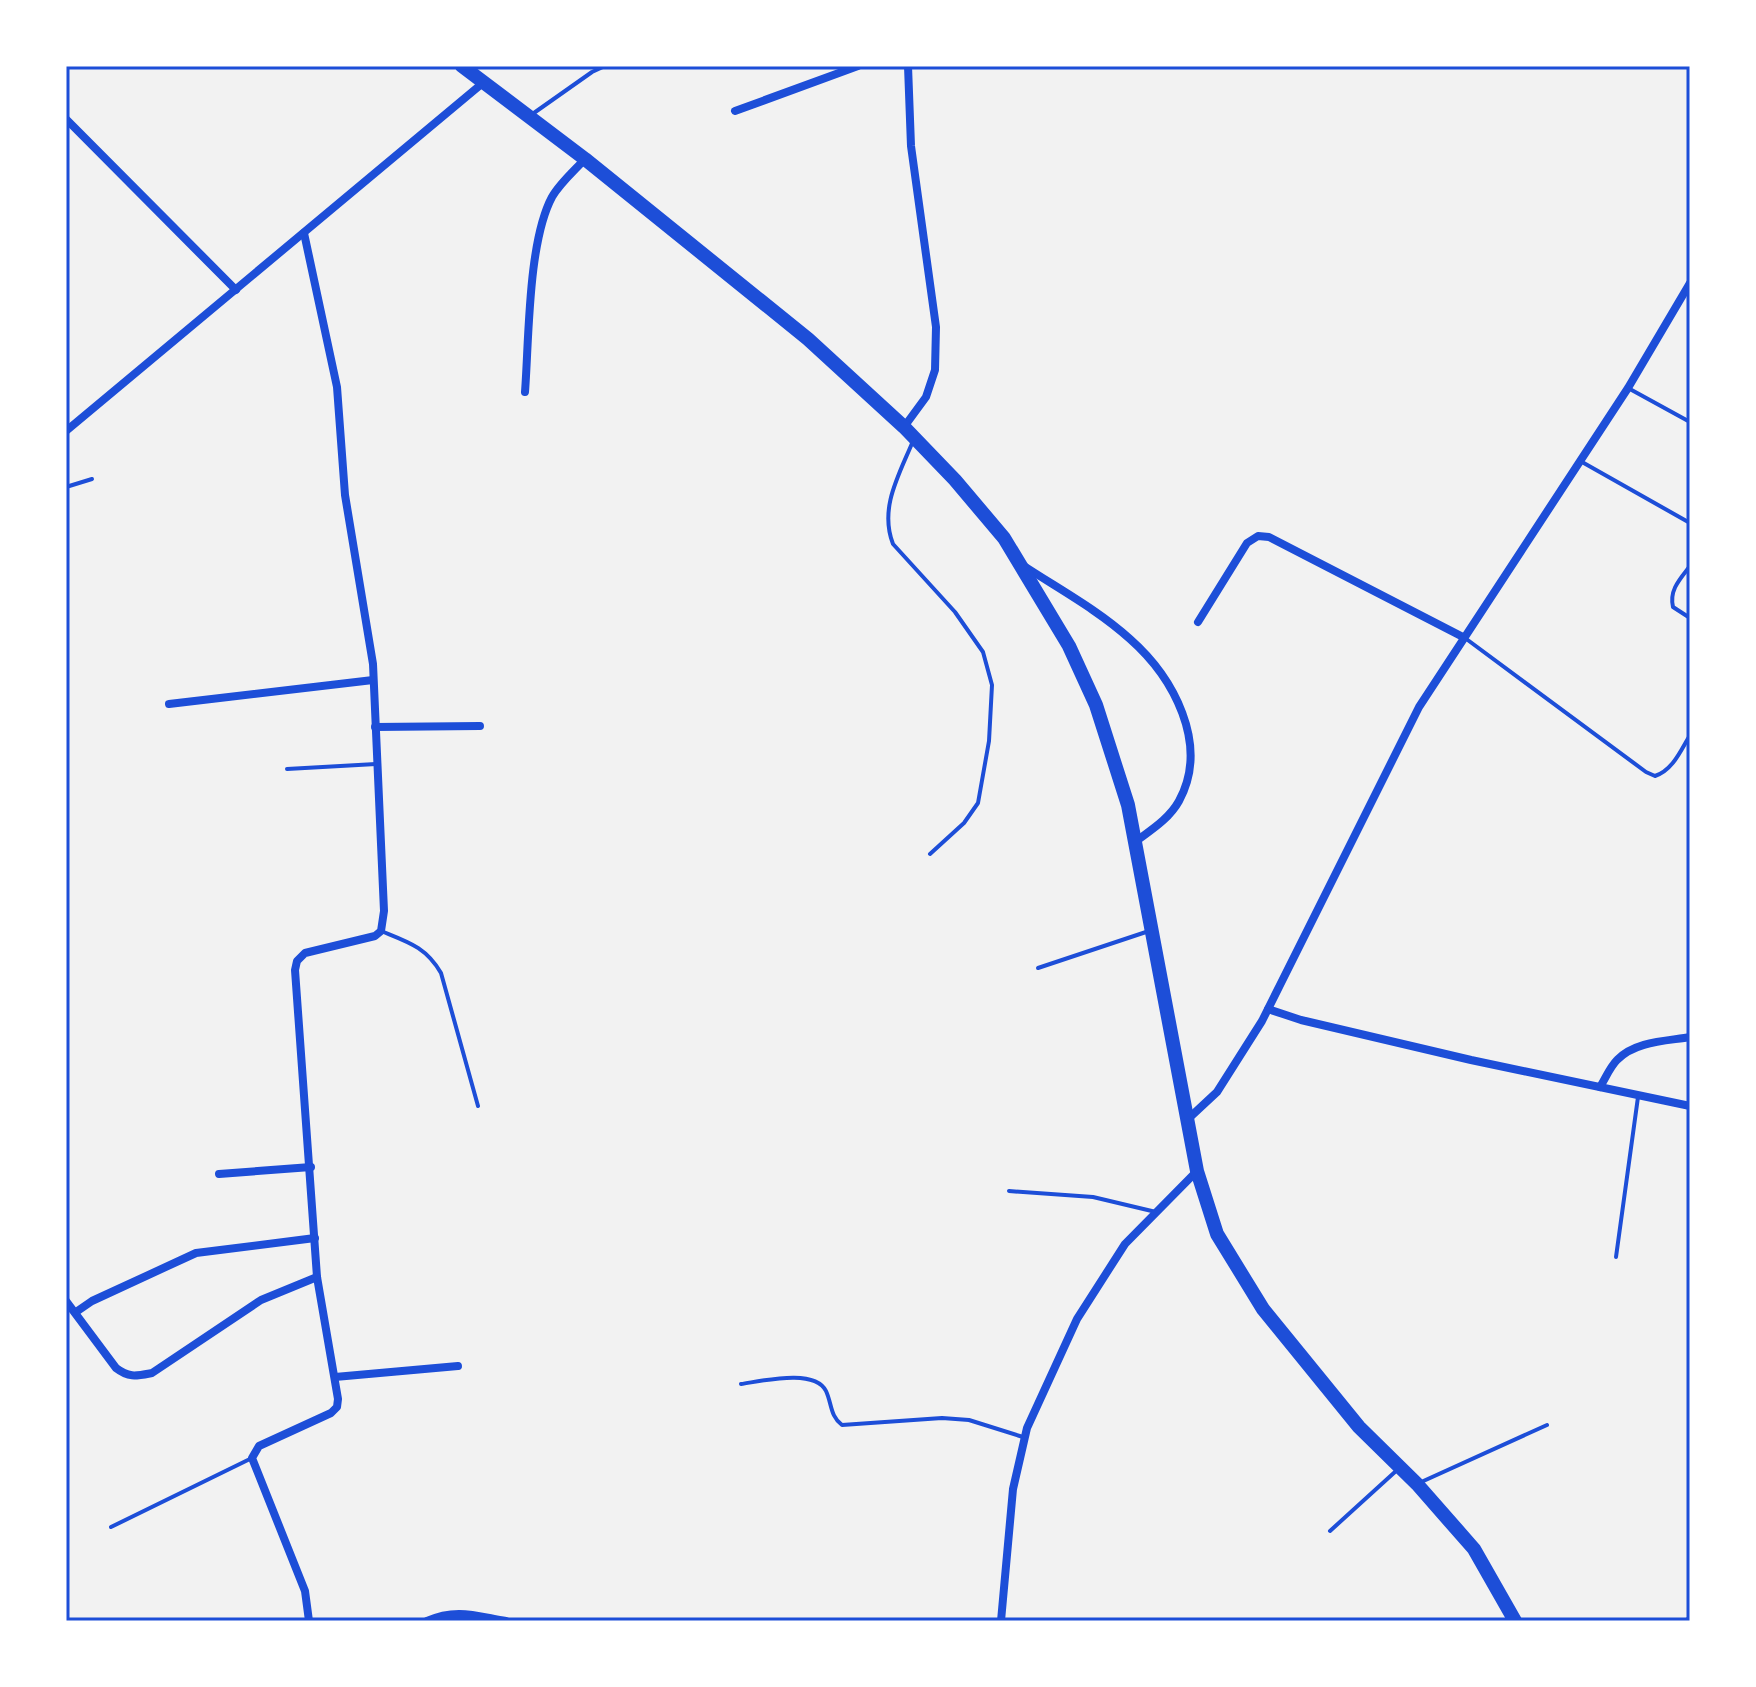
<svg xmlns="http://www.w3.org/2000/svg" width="1756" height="1687" viewBox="0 0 1756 1687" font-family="Karla,sans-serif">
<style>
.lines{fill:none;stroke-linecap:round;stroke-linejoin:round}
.service{stroke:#1d4ed8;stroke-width:4}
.minor{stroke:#1d4ed8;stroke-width:8}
.trunk{stroke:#1d4ed8;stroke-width:14}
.neatline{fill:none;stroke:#1d4ed8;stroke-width:3}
</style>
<rect width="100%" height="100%" fill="#f2f2f2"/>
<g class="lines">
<g class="service">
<polyline points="531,115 592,72 605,66"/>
<polyline points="1628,388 1690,422"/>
<path d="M913,441c-14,34 -34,67 -20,103l62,68 28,40 9,33 -3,56 -11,62 -14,20 -34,31"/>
<polyline points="1582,462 1690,523"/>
<polyline points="66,487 92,479"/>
<path d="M1690,566c-10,13 -21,24 -17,41l17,11"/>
<path d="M1465,638l181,134 9,4c18,-6 26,-26 35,-41"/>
<polyline points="287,769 376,764"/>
<path d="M381,931c27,11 45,16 60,42l37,133"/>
<polyline points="1038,968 1149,931"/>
<polyline points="1009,1191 1093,1197 1156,1212"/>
<polyline points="1616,1257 1638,1097"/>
<path d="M741,1384c21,-3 74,-16 85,7 6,13 4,25 16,34l100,-7 27,2 54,17"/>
<polyline points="1419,1483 1547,1425"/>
<polyline points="111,1527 252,1458"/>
<polyline points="1330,1531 1396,1471"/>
<polyline points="1684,1621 1690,1618"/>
</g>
<g class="minor">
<polyline points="735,111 858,66"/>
<polyline points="66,119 236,290"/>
<polyline points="304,233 337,387 345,495 373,664 384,911 381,931 375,936 305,953 297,961 295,970 317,1277 338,1399 337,1407 331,1413 259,1446 252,1458 305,1591 309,1621"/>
<path d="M525,392c4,-53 3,-150 27,-195 8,-14 22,-26 33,-38"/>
<polyline points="904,427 926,397 935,370 936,327 911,146 908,66"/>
<polyline points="66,431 484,82"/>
<path d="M1024,566c35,23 74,44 106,73 43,38 80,105 49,162 -10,18 -28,29 -44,41"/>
<polyline points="1198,622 1247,543 1258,536 1269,537 1463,637"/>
<polyline points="169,704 373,680"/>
<polyline points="375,727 480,726"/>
<polyline points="1268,1009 1301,1020 1471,1060 1690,1106"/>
<path d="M1600,1087c5,-8 10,-20 17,-27 18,-19 50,-19 73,-23"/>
<polyline points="1188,1119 1217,1092 1262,1021 1419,707 1628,388 1690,283"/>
<polyline points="219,1174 311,1167"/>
<path d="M66,1301l50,67c13,10 20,8 36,5l109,-73 56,-23"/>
<polyline points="76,1312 92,1301 196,1253 315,1238"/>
<polyline points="335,1377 458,1366"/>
<path d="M427,1621c29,-13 49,-5 79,0"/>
<polyline points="1001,1621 1013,1489 1027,1428 1077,1319 1125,1244 1197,1171"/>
</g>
<polyline class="trunk" points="462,66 585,159 808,339 904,427 955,480 1004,538 1069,646 1096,705 1128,805 1197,1171 1217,1234 1263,1309 1359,1427 1417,1484 1474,1549 1515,1621"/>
</g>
<rect width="1756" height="1687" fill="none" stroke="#ffffff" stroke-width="136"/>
<rect x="68" y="68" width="1620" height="1551" class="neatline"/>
</svg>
